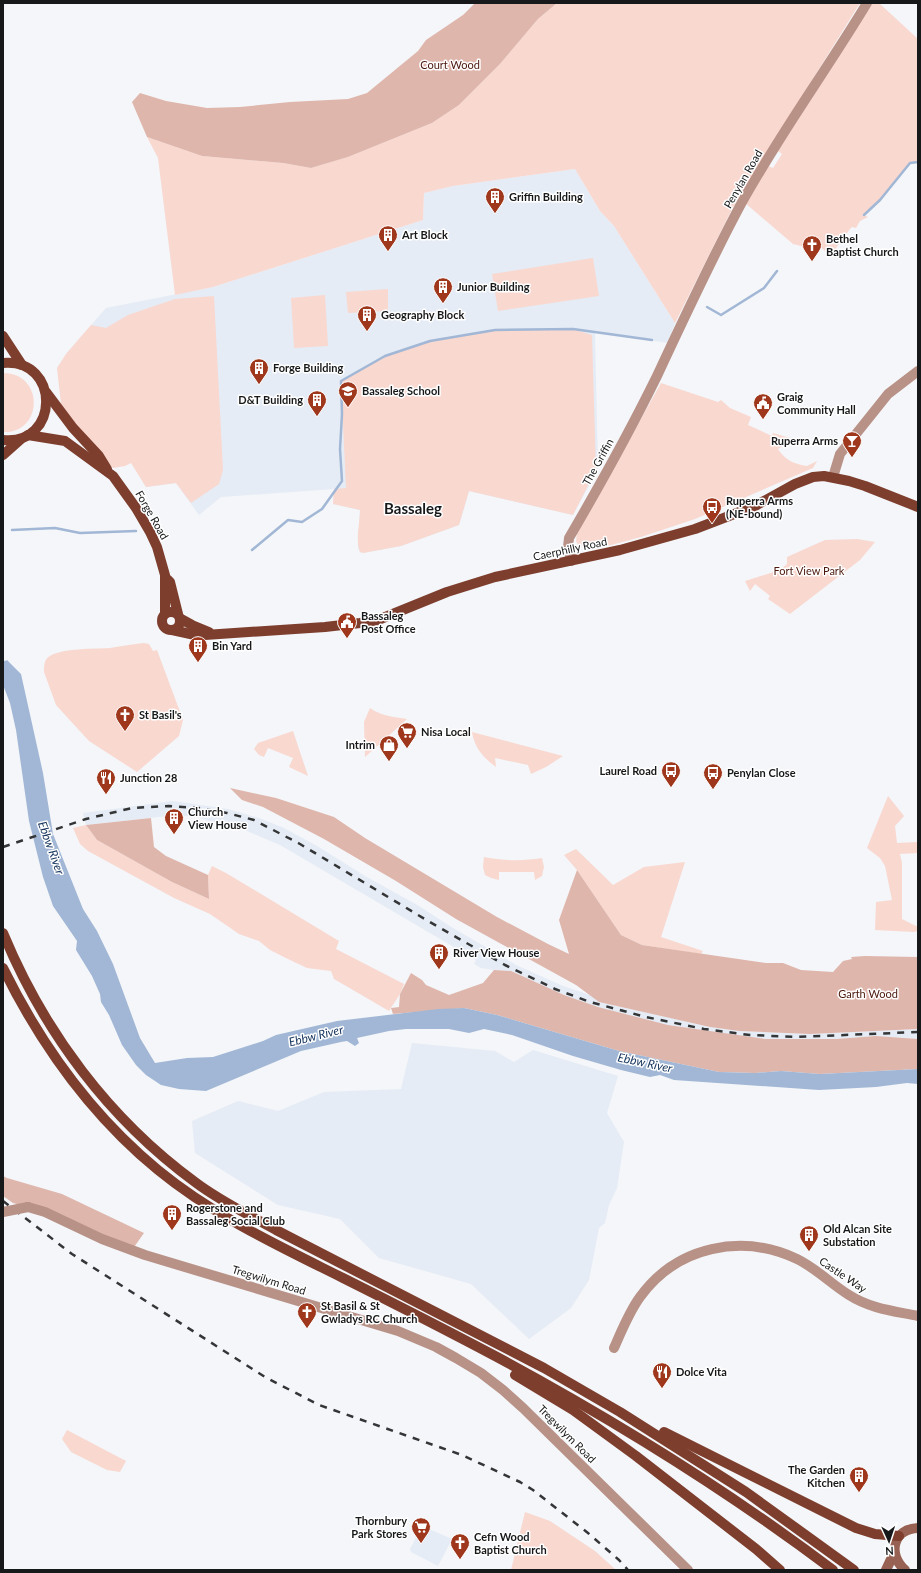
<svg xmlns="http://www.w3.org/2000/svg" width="921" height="1573" viewBox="0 0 921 1573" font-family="Lato,sans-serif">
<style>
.built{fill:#e5ecf5}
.green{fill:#f9d8d0}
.forest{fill:#dfb6ac}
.water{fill:#a1b7d5}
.pier{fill:#f4f6f9}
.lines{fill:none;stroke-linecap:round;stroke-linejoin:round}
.stream{stroke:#a1b7d5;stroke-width:2.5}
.tertiary{stroke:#b89187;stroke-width:10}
.secondary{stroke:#976153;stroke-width:10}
.primary{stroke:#7e3e2e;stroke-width:10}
.rail{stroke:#343536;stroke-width:2.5;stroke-dasharray:7 7;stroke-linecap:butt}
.tertiary-bridge{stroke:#b89187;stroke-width:10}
.labels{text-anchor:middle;stroke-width:3;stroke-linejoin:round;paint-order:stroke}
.park-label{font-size:11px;fill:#4a180c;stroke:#fff}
.street-label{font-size:11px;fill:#171819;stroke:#fff}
.poi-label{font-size:11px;font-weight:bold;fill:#171819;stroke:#fff;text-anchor:start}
.water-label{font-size:12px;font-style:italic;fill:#1b3961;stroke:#fff}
.district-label{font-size:15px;font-weight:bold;fill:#171819;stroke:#fff}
</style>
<rect width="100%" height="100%" fill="#f4f6f9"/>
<g class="built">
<polygon points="575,169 600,211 614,226 675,323 668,343 595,332 598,469 573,515 469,491 459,525 401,546 363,553 360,552 358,548 358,538 360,510 333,504 334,489 221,497 199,515 176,483 146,487 66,354 106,308 213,287 423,220 424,193 453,186"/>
<polygon points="173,801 228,809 259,818 284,828 317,846 365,876 419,906 448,925 516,965 563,986 590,995 599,1002 710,1027 739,1031 810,1034 918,1029 918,1039 876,1036 836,1039 764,1039 668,1025 598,1007 564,995 511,971 494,970 481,968 474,964 476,960 280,845 247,831 192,816 168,816 86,825 83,813"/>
<polygon points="412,1043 495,1051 514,1062 533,1050 618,1076 607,1113 624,1142 617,1188 609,1205 605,1223 599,1228 589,1280 571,1308 529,1339 471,1284 379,1258 340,1219 278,1205 195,1153 192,1121 238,1101 278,1111 324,1092 401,1089"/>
<polygon points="422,1526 452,1539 438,1566 411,1552 410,1549"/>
</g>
<g class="green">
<polygon points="557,3 860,3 732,209 675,323 614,226 600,211 575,169 453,186 424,193 423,220 213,287 175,295 158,158 147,137 202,156 283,163 311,168 348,157 432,123 459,105 500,64 538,19"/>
<polygon points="872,3 879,3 918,39 918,162 910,163 880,200 864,215 868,217 860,221 856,228 852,227 850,229 836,248 840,252 835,258 820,247 814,253 801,246 793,244 745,203 768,166 773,168 782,154 778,151"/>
<polygon points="593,258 599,296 498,311 492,274"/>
<polygon points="388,289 388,311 348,313 346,292"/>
<polygon points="325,295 328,346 294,348 291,298"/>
<polygon points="214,296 223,470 219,484 191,503 176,483 146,487 131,463 125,466 113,468 75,426 61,404 57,368 66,354 91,325 106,328 128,315 175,299"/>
<path d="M573,329l19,6 4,135 -23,45 -104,-24 -10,34 -58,21 -38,7 -3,-1c-5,-13 0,-28 0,-42l-27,-6 1,-15 12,-1 -5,-107 44,-25 45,-15 65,-11z"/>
<path d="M3,373c42,0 40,61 0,59z"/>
<path d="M661,383l57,19 3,-2 9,8 21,9 -3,8 24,11 1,-3 17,5 -2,5 -10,6c7,11 16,15 29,17l10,-5 -4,7 -118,51 -54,18 -41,11h-14l-8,-3 -2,-4 1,-8z"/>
<polygon points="857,539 875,542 860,560 790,614 768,599 770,596 755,584 750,591 745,581 780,570 787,564 787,557 825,540"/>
<path d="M144,643l5,1 4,7 4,-1 26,70 -4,16 -42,36 -48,-31 -33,-36 -12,-33c0,-6 0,-13 6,-16 12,-8 45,-7 60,-8 12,-2 23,-4 34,-5z"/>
<path d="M370,708c11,8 24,9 37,11l-42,38 -1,-35z"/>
<polygon points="293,731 308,776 289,767 293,758 268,748 264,757 259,755 254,749 258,743"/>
<path d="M472,732l91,24 -17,11 -15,7 -3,-9 -33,-7 1,9c-13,-10 -21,-18 -24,-35z"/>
<polygon points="888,796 904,816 895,826 897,843 918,842 918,853 900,854 902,863 902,919 918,927 918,931 914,932 875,930 876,902 892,900 885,866 880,858 867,848"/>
<polygon points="86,825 97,840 172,882 209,899 208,875 212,866 226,873 339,941 336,949 404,984 400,994 389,1011 334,979 331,971 307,968 288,959 270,950 259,941 239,934 210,914 174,898 88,851 80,844 73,828"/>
<polygon points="576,849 613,885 644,867 685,862 661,937 703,951 701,954 642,945 621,935 577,870 564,855"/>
<path d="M484,857c20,4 39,4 58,1l2,9 -2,9 -7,4 -1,-8h-35v8l-8,-2 -6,-3 -2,-8z"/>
<polygon points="67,1430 126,1461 120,1472 107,1470 71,1452 62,1439"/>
<polygon points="525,1512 550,1521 595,1551 616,1570 511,1570"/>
</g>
<g class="forest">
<polygon points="475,3 557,3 538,19 500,64 459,105 432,123 348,157 311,168 283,163 202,156 147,137 132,102 140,93 166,101 207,108 240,107 290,102 348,99 367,93 418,51 426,40 463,15"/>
<polygon points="230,788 276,798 334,817 365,838 497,917 548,944 569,954 559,920 577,870 621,935 642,945 766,963 783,963 801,970 833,972 843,961 852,959 851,957 865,956 918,957 918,1029 810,1034 739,1031 710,1027 599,1002 576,985 456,919 396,881 324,839 263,807 242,800"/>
<polygon points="151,818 154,847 166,856 208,875 209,899 172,882 97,840 86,825"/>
<polygon points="494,970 511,971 564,995 598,1007 668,1025 696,1029 765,1039 836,1039 876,1036 918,1039 918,1069 820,1074 781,1071 755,1073 719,1072 619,1051 497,1015 464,1008 393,1014 391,1008 399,1007 400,994 411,973 422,980 426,985 449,995 483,983"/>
<polygon points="3,1176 7,1178 62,1194 144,1233 132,1250 28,1207 13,1203 3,1196"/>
</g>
<polygon class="water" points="3,645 8,661 21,674 43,773 53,834 83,909 97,931 113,964 140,1038 155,1063 187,1058 213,1057 263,1041 276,1035 337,1021 438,1009 464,1008 497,1015 619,1051 719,1072 755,1073 781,1071 820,1074 918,1069 918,1084 907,1083 876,1087 819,1090 674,1080 660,1075 650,1077 621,1070 573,1056 512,1035 484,1029 469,1033 449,1029 406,1029 389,1031 357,1038 359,1043 355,1046 347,1041 341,1042 301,1051 206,1091 179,1089 161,1085 146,1075 136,1065 122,1045 109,1015 101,1002 100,994 92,976 76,950 77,941 53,906 43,877 29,821 16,730 10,703 3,685"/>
<polygon class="pier" points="5,646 10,660 3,661 3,647"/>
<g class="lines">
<g class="stream">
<polyline points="864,215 880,200 910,163 918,162"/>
<polyline points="707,307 721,315 764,288 777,271"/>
<polyline points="12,530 55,528 80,533 136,531"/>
<polyline points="252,550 288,520 302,522 322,509 342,481 340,449 342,414 341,381 385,356 430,341 495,330 573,329 652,340"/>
</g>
<g class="tertiary">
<polyline points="833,477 840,454 888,394 918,371"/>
<path d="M571,561l-3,-14 1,-9c31,-53 61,-107 88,-162 27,-58 54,-116 84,-172 38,-69 85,-133 126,-201"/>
<polyline points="28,1207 45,1212 102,1239 145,1255 398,1331 436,1347 456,1358 481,1373 503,1390 523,1408 688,1570"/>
<path d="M614,1348c8,-18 15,-36 26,-51 37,-51 102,-64 157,-38 19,9 34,25 52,36 22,14 45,16 69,21"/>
</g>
<g class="secondary">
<polyline points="886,1570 894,1553"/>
<path d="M905,1570c-18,-16 -12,-41 13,-42"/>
</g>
<g class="primary">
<polyline points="3,336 22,365"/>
<path d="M3,363c58,-5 57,83 0,77"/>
<polyline points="46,392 73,428 99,456 107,469"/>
<polyline points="28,435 65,441 113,476 136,508 150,532 157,547 165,575 165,614"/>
<polyline points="3,455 21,439"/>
<polyline points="167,579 170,582 178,614"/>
<circle cx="171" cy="621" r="9"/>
<polyline points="181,619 192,625 209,632"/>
<polyline points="172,630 195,635 205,635 325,627 360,623 378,620 447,592 495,577 620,550 695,529 755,506 795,484 813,477 824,476 849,481 865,486 918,507"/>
<path d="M3,933c41,99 106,186 192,249 25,19 54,33 81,48l268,138 76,44 126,80 108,78"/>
<path d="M3,968c38,77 88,147 155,202 56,46 121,76 185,108 52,26 103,52 154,79 117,63 230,133 336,213"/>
<polyline points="515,1375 573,1410 636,1456 756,1549 780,1570"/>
<polyline points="664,1432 856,1528 875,1534 899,1536"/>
</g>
<g class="rail">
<polyline points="3,847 86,819 132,808 169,806 199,808 227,813 254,820 300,844 428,921 505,965 555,989 590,1002 646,1017 704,1029 750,1035 796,1037 918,1032"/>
<polyline points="3,1201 72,1254 265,1377 319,1405 462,1455 520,1482 533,1490 588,1533 619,1560 628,1570"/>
</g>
<polyline class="tertiary-bridge" points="3,1212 28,1207"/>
</g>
<defs>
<symbol id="building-pin" viewBox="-11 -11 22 30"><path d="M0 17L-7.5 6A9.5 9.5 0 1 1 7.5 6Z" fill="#9f371c" stroke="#fff"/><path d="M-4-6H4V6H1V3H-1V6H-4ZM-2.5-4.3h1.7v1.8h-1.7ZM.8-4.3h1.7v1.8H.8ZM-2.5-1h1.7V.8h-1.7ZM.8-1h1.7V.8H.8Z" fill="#fff"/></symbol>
<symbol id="church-pin" viewBox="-11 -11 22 30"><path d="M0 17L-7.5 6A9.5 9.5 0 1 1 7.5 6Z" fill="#9f371c" stroke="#fff"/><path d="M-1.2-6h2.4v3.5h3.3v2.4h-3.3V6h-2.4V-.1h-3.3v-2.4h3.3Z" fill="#fff"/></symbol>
<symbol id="school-pin" viewBox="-11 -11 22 30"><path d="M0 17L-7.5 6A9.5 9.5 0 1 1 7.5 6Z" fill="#9f371c" stroke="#fff"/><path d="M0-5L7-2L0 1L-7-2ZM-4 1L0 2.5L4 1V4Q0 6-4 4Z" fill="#fff"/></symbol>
<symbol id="civic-pin" viewBox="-11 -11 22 30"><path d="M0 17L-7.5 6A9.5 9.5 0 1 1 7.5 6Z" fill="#9f371c" stroke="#fff"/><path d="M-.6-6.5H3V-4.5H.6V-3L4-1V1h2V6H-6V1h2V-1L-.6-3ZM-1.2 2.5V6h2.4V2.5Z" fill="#fff"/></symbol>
<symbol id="bar-pin" viewBox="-11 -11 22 30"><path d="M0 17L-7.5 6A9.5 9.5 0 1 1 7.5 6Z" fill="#9f371c" stroke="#fff"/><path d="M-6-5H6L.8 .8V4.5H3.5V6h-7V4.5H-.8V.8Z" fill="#fff"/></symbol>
<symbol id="bus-pin" viewBox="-11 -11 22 30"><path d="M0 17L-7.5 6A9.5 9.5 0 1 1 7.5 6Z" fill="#9f371c" stroke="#fff"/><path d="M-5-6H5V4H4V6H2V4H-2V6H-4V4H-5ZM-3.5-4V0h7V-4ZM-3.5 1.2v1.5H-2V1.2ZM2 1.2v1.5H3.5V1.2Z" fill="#fff"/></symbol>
<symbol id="supermarket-pin" viewBox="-11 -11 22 30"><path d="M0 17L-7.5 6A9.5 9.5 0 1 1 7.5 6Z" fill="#9f371c" stroke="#fff"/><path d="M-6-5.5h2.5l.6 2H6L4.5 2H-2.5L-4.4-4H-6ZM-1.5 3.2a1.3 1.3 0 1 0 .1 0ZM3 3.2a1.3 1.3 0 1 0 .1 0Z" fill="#fff"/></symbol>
<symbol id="shop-pin" viewBox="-11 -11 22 30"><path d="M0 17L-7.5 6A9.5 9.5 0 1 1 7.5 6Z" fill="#9f371c" stroke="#fff"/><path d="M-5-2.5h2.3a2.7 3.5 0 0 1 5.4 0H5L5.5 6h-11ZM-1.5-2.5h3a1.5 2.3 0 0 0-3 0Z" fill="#fff"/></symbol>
<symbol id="restaurant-pin" viewBox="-11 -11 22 30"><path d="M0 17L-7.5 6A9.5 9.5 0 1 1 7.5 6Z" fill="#9f371c" stroke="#fff"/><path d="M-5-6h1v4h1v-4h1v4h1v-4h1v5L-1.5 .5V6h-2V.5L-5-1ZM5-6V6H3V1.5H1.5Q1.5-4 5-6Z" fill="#fff"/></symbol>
</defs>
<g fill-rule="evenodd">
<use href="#building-pin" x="484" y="186" width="22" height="30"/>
<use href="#building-pin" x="377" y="224" width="22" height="30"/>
<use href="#church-pin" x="801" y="234" width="22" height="30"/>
<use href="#building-pin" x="432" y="276" width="22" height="30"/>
<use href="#building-pin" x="356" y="304" width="22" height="30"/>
<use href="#building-pin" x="248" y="357" width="22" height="30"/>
<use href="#school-pin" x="337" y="380" width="22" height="30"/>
<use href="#building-pin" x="306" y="389" width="22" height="30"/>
<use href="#civic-pin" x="752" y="392" width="22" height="30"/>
<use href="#bar-pin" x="841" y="430" width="22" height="30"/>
<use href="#bus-pin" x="701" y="496" width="22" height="30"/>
<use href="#civic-pin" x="336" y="611" width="22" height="30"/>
<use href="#building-pin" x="187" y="635" width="22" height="30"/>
<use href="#church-pin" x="114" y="704" width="22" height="30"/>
<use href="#supermarket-pin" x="396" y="721" width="22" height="30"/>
<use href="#shop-pin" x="378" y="734" width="22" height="30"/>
<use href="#bus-pin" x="660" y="760" width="22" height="30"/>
<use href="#bus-pin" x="702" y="762" width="22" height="30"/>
<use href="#restaurant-pin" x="95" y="767" width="22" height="30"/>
<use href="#building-pin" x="163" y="807" width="22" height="30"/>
<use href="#building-pin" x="428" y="942" width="22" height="30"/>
<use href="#building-pin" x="161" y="1203" width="22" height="30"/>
<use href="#building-pin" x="798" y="1224" width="22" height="30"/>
<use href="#church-pin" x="296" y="1301" width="22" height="30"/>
<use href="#restaurant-pin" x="651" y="1361" width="22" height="30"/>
<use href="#building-pin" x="848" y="1465" width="22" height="30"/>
<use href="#supermarket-pin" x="410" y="1516" width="22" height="30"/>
<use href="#church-pin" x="449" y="1532" width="22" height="30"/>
</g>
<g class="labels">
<g class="park-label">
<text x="450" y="69">Court Wood</text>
<text x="809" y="575">Fort View Park</text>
<text x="868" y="998">Garth Wood</text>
</g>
<g class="street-label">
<text transform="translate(743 179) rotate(-60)" y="4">Penylan Road</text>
<text transform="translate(598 462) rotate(-61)" y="4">The Griffin</text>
<text transform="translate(152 515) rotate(60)" y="4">Forge Road</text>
<text transform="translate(570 549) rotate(-12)" y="4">Caerphilly Road</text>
<text transform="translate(843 1275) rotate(34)" y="4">Castle Way</text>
<text transform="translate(269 1280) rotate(17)" y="4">Tregwilym Road</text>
<text transform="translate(567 1434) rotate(45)" y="4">Tregwilym Road</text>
</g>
<g class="poi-label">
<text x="509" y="201">Griffin Building</text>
<text x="402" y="239">Art Block</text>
<text x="826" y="243">Bethel<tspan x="826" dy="13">Baptist Church</tspan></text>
<text x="457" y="291">Junior Building</text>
<text x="381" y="319">Geography Block</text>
<text x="273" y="372">Forge Building</text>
<text x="362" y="395">Bassaleg School</text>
<text x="777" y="401">Graig<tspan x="777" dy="13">Community Hall</tspan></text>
<text x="303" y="404" text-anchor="end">D&amp;T Building</text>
<text x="838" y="445" text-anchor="end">Ruperra Arms</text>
<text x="726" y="505">Ruperra Arms<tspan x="726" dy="13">(NE-bound)</tspan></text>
<text x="361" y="620">Bassaleg<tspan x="361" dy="13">Post Office</tspan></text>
<text x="212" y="650">Bin Yard</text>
<text x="139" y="719">St Basil's</text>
<text x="421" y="736">Nisa Local</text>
<text x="375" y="749" text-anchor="end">Intrim</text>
<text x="657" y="775" text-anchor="end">Laurel Road</text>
<text x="727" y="777">Penylan Close</text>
<text x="120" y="782">Junction 28</text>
<text x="188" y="816">Church<tspan x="188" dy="13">View House</tspan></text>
<text x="453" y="957">River View House</text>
<text x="186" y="1212">Rogerstone and<tspan x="186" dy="13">Bassaleg Social Club</tspan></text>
<text x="823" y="1233">Old Alcan Site<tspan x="823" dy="13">Substation</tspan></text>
<text x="321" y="1310">St Basil &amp; St<tspan x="321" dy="13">Gwladys RC Church</tspan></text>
<text x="676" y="1376">Dolce Vita</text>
<text x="845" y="1474" text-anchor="end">The Garden<tspan x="845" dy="13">Kitchen</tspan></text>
<text x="407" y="1525" text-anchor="end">Thornbury<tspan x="407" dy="13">Park Stores</tspan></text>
<text x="474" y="1541">Cefn Wood<tspan x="474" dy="13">Baptist Church</tspan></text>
</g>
<g class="water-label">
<text transform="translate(51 848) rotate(70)" y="4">Ebbw River</text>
<text transform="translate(316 1036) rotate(-14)" y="4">Ebbw River</text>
<text transform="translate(645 1063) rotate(12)" y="4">Ebbw River</text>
</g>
<g class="district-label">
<text x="413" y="514">Bassaleg</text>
</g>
</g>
<rect width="921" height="1573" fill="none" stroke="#171819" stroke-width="8"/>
<g transform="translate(889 1541) rotate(177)" stroke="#ffffff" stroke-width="3" paint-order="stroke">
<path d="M0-3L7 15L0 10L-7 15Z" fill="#171819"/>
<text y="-6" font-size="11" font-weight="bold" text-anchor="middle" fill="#171819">N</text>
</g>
</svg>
